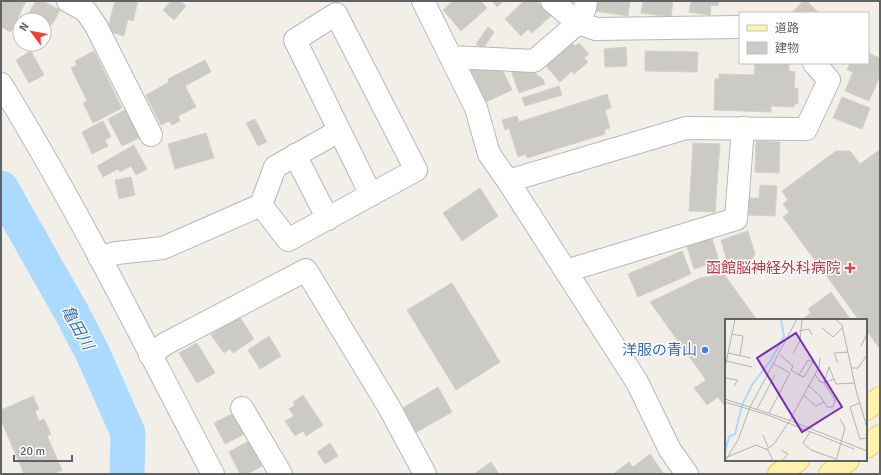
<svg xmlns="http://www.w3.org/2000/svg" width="881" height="475" viewBox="0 0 881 475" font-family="Signika,'Noto Sans JP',sans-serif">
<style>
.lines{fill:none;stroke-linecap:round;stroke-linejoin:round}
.river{stroke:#aadaff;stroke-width:35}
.building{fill:#cccac5;stroke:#d6d1c6}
.minor-casing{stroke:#b5b8bc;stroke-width:24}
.major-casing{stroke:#f2c960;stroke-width:24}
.minor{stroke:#fff;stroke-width:22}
.major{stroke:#fff2af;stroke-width:22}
.health-dot{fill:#e0444e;stroke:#fff;stroke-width:1.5}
.shop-dot{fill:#3f7fe0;stroke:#fff;stroke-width:1.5}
.labels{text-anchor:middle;stroke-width:3;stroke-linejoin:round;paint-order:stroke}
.health-label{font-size:15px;fill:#be3a42;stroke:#fff;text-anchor:end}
.shop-label{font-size:15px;fill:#366cbe;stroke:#fff;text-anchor:end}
.water-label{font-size:16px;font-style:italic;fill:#4174aa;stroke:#fff}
.inset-river{fill:none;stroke:#aadaff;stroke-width:2}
.inset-road{fill:none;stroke:#b3b3b1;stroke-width:1}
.view{fill:#7b2cbf;fill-opacity:0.15;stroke:#7b2cbf;stroke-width:2}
.inset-edge{fill:none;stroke:#5f6368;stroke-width:2}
</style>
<rect width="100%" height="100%" fill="#f1efe8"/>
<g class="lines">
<polyline class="river" points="1,188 73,315 93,354 128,433 127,474"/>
</g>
<g class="building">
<polygon points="1,1 26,1 11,32 1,27"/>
<polygon points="36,1 43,1 60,10 52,25 44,20 29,13"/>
<polygon points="115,1 138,1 133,21 128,19 124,36 107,31"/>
<polygon points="171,1 180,1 186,6 174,20 163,10"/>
<polygon points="453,1 481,1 487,8 461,31 443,10"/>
<polygon points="492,1 504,1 497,7"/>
<polygon points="524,1 537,1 551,16 532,33 528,29 521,36 505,19"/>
<polygon points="596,1 630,1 628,16 595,11"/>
<polygon points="643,1 673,1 671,17 641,13"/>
<polygon points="691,1 719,1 718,6 711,5 710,15 689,12"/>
<polygon points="803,1 807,1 819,13 792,13"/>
<polygon points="20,25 20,37 15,34"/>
<polygon points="488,27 494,32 483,49 476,44"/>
<polygon points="571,42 575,46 579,43 589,54 584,58 588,62 574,74 572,71 560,82 546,66"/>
<polygon points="626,47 627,66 605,67 604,49"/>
<polygon points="31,51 44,75 29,83 16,60"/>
<polygon points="94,51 122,108 93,123 83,103 87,101 71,68 77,65 75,61"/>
<polygon points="645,51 698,52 697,72 645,71"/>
<polygon points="868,53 880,58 880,76 869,101 845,91 853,72 847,70 850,63 868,63"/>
<polygon points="205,60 211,72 185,86 196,107 178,116 180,121 172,125 169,121 161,125 146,95 169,82 168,79"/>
<polygon points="755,63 789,63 789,71 795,72 794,88 798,88 798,104 794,104 794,107 771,106 771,112 714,110 715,79 719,79 719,74 754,75"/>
<polygon points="482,66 488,66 491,72 501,67 512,90 484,103 469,72"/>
<polygon points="528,68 543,79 545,84 519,93 512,73"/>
<polygon points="559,86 562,95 525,106 522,98"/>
<polygon points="607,94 611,108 605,110 610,128 604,130 605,134 527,158 526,154 518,157 509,128 505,130 502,120 517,116 519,122"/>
<polygon points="842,97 870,108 862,129 833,118"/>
<polygon points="127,109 141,137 122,146 108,119"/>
<polygon points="255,119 267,142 258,146 246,123"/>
<polygon points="103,121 111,137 105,140 108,146 92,154 82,132"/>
<polygon points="206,133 214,158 175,169 168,144"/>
<polygon points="756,141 780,142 779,173 755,172"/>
<polygon points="693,143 720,144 715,212 689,211"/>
<polygon points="134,145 147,169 136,175 131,166 120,172 118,169 103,177 97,166"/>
<polygon points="836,151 850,151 860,164 878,151 880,151 880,349 866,330 866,320 859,320 783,217 789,212 783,204 788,200 782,191"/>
<polygon points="131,177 135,195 119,199 115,180"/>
<polygon points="760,185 777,186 775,216 747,215 748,198 759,198"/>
<polygon points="480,188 498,216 462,241 443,213"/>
<polygon points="748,231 755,254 750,262 729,268 721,240"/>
<polygon points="712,238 719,261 694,269 687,246"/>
<polygon points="682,251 691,274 638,297 628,274"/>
<polygon points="724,274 757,320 726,320 726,408 718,397 707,405 694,388 706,380 650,302 700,278"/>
<polygon points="452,283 500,362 456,390 407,310"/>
<polygon points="831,292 851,320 801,320 811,313 808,309"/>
<polygon points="239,316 254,339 233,353 230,349 224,353 211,335"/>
<polygon points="269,336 281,356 260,369 248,350"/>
<polygon points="197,343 215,373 197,383 179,353"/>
<polygon points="438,387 452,412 415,433 401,409"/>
<polygon points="303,395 323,425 306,436 303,431 295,436 285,421 294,416 289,409 295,405 293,402"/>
<polygon points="33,396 39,409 35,411 39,421 44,419 51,434 47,436 62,470 54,474 24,474 1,420 1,410"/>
<polygon points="234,413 244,434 225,444 214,423"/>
<polygon points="249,441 262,466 247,474 240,474 229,452"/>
<polygon points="330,443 338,456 325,464 317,452"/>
<polygon points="650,454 664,474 613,474 629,462 633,467"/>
<polygon points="491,462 499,474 474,474"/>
</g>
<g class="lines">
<defs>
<g id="minor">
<polyline points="68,1 86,11 96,26 151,135"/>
<polyline points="423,1 476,108 489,154 508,181 637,382 670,450 687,474"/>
<polyline points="552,1 578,23 596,29 740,27"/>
<polyline points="451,57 534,61 578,23 585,8 586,1"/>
<path d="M1,84c78,126 143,259 212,390"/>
<polyline points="295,155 328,219"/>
<polyline points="508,181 686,128 806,129 829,80 814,63"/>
<polyline points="261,205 275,167 339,131"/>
<polyline points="99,257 117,253 163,248 261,205 288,240 416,170 336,14 295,40 371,195"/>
<polyline points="566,271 736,219 743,128"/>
<polyline points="150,355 165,344 306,270 389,407 425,474"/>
<polyline points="242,408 281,474"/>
</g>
<g id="major">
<polyline points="866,409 880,398"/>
<polyline points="866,447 880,436"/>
<polyline points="779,474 798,460"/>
<polyline points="830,474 848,460"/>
</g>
</defs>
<use href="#minor" class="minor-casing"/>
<use href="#major" class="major-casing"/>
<use href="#minor" class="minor"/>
<use href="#major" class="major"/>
</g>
<path class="health-dot" d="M848 262h4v4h4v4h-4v4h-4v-4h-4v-4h4z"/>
<circle class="shop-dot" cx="705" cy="350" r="4"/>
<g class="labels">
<g class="health-label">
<text x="841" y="273">函館脳神経外科病院</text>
</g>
<g class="shop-label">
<text x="697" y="355">洋服の青山</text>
</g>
<g class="water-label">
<text transform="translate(78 327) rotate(61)" y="6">亀田川</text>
</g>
</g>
<g transform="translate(725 319)">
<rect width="142" height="142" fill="#f1efe8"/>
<path class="inset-river" d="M0,133l4,-15 6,-3 7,-29 10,-20 19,-25 13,-23 -3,-18"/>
<path class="inset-road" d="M110,0l7,6 14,65 11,38M97,9l11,9 10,-10M74,12l10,-2 3,6M6,15l12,2 -3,19M136,27l6,-12M3,34l23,5M68,34l7,-12 2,-22M55,36l13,11 -2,4 8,5 5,2 9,-15 -5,-2 -9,15M1,42l26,6M113,44l-4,-10 14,-1M104,48l7,17 18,-1M0,49l10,-49M126,49h7l9,-13M90,55l4,7 5,2 10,-4M0,59l13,2 -4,6M83,66l13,12 6,10h6l2,-7 -11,-17 5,-16M78,76l13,11 8,-4M0,80l64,21 78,31M0,83l43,13 86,34M134,84l-9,4 10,32 7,-1M32,90l18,-34M44,94l21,-40 -16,-9M85,113l-7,11 8,7 25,9M38,116l5,12M42,130l7,-5 16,-24 29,-53 1,-9M56,131l7,4 -6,7M0,139l31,-13 12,5 5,11M0,142l13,-21 12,-33 47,-88M111,142l9,-33 -5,-9"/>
<path class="view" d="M71,14l46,74 -40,25 -45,-74z"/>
<rect width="142" height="142" class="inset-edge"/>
</g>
<rect width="881" height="475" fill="none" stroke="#5f6368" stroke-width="4"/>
<rect x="739" y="12" width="130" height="52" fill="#ffffff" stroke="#bfc1c3"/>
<rect x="747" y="25" width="20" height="6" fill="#fff2af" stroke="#bfc1c3"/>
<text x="775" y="32" font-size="12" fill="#5f6368">道路</text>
<rect x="747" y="42" width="20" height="12" fill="#cccac5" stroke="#bfc1c3"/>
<text x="775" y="52" font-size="12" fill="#5f6368">建物</text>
<g transform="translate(32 32) rotate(302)"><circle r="19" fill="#ffffff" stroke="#bfc1c3"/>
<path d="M0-3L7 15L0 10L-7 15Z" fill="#ea4335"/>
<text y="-6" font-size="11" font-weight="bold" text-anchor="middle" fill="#5f6368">N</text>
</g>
<path d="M14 455v6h58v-6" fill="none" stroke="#5f6368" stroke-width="2"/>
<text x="20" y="455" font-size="12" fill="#5f6368" stroke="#ffffff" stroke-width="3" paint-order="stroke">20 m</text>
</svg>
